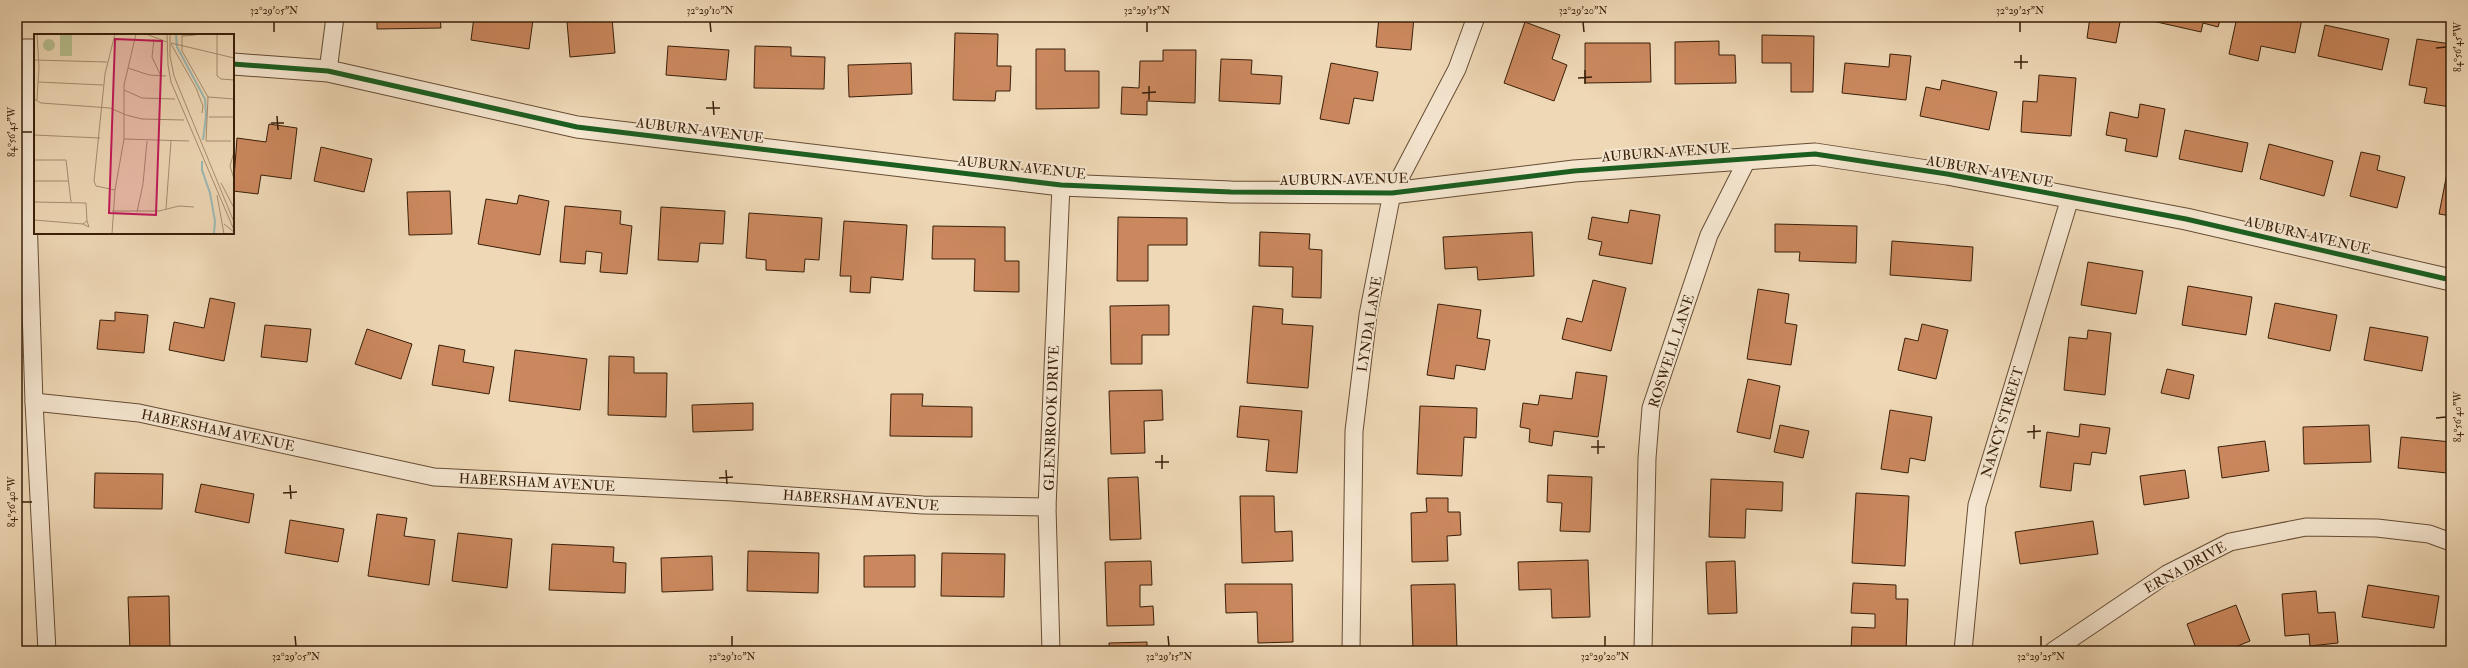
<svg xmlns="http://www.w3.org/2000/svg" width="2468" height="668" viewBox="0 0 2468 668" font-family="'IM FELL Double Pica',serif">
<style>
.building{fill:#cb885e;stroke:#391f09}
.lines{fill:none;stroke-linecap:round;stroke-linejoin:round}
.minor-casing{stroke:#664d34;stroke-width:19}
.tertiary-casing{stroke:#664d34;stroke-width:23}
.minor{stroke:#f5e6d0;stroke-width:17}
.tertiary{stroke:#f5e6d0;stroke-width:21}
.cycleway-casing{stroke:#f5e6d0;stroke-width:8}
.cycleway{stroke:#1b5e20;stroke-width:5}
.ticks{fill:none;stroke:#391f09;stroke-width:1.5}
.labels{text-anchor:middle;stroke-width:4;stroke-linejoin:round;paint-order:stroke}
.street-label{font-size:14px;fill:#391f09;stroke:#f5e6d0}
.inset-river{fill:none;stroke:#9bb9b5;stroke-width:2}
.inset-road{fill:none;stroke:#a68e71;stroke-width:1}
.view{fill:#c2185b;fill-opacity:0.15;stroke:#c2185b;stroke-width:2}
.inset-edge{fill:none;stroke:#391f09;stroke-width:2}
.neatline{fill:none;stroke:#391f09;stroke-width:1.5}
.ticks-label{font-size:10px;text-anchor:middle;fill:#391f09}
</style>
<rect width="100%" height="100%" fill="#efd8b6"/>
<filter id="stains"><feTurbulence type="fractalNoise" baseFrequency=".005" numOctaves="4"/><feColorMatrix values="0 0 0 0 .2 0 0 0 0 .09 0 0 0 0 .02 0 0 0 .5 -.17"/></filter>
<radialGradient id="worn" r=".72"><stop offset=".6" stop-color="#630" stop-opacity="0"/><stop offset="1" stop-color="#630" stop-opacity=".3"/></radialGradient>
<g class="building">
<polygon points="377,17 440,17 441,28 377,29"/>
<polygon points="474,17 510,17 533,20 529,49 471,40"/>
<polygon points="1379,17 1414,17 1411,50 1376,47"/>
<polygon points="2090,17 2121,17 2116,43 2087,38"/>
<polygon points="2149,17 2221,17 2218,27 2203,23 2201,32 2148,20"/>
<polygon points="2237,17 2302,19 2295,53 2261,46 2258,61 2229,54"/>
<polygon points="612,18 615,53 570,57 567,22"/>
<polygon points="1525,22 1560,35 1552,59 1567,65 1554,101 1504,83"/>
<polygon points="2325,25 2389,39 2382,70 2318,56"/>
<polygon points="955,33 998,34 997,66 1011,66 1010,91 996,91 995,101 953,100"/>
<polygon points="1762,35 1814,36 1813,92 1791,92 1791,63 1762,63"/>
<polygon points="2417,39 2451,44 2451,107 2424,103 2427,88 2409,85"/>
<polygon points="1719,41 1719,55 1735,55 1736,83 1675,84 1675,42"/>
<polygon points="1585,43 1650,43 1651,82 1585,83"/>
<polygon points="668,46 729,50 726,80 666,75"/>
<polygon points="755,46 791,47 791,56 825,57 824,89 754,88"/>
<polygon points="1036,49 1065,49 1065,71 1099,71 1099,108 1036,109"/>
<polygon points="1163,50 1196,50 1195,103 1147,101 1147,115 1121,114 1122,87 1139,88 1140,61 1163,61"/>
<polygon points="1890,54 1911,56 1906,100 1842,93 1845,63 1889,67"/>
<polygon points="1221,59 1252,60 1251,74 1282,76 1280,104 1219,101"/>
<polygon points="911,63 912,94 849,97 848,65"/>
<polygon points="1331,63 1378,72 1373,101 1354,98 1349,124 1320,119"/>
<polygon points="2039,75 2076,78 2071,136 2021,132 2023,101 2037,102"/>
<polygon points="1942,80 1997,92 1989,130 1920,116 1926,87 1940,90"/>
<polygon points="2140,104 2165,109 2157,157 2125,151 2127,139 2106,135 2110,112 2138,118"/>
<polygon points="269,124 297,128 291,179 261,175 258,194 233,191 237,138 266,142"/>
<polygon points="2185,130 2248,143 2242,172 2179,159"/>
<polygon points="2269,144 2333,161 2324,196 2260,179"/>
<polygon points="321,147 372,159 364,192 314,181"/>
<polygon points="2361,152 2380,156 2377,170 2405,177 2397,208 2350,196"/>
<polygon points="2449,163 2451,163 2451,216 2439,214"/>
<polygon points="450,191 452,234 409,235 407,192"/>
<polygon points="519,195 549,201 540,255 478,244 486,199 517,204"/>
<polygon points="565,206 621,211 620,224 632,226 627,274 600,272 602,253 586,251 585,264 560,262"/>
<polygon points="661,207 725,211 723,244 700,243 698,262 658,260"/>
<polygon points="1630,210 1660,215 1652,264 1599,255 1602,242 1588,239 1592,217 1628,223"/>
<polygon points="749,213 822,218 819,260 805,259 804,272 766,270 766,260 746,258"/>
<polygon points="1118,217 1187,218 1187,245 1148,245 1148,281 1117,281"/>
<polygon points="844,221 907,225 903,280 871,277 870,293 850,292 851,276 840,276"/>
<polygon points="1775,224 1857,226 1856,263 1799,261 1800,252 1775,252"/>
<polygon points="933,226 1005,227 1005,261 1019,261 1019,292 974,291 975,259 932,259"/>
<polygon points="1260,232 1310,234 1309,249 1322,250 1321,298 1292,297 1293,267 1259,266"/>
<polygon points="1532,232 1534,276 1478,280 1477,267 1445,269 1443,237"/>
<polygon points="1892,241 1973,247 1971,281 1890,275"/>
<polygon points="2088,262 2143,271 2136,314 2081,305"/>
<polygon points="1593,280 1626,288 1611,351 1562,339 1567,318 1582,322"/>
<polygon points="2188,286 2252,297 2246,335 2182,325"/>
<polygon points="1758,289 1789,294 1785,323 1797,325 1791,365 1747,359"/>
<polygon points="210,298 235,303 224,361 169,350 174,322 204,328"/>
<polygon points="2275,303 2337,315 2330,351 2268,338"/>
<polygon points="1438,304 1481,310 1477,338 1490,340 1485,370 1456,365 1454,379 1427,375"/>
<polygon points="1169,305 1169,335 1142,335 1142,364 1111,364 1110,306"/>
<polygon points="1253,306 1283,309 1282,324 1313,326 1308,388 1247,383"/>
<polygon points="115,312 148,315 144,353 97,349 100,320 115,321"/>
<polygon points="1922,324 1948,330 1936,379 1898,370 1905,338 1918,341"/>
<polygon points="265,325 311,329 307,362 261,357"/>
<polygon points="2370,327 2428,337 2422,371 2364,360"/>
<polygon points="367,329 412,344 401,379 355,364"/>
<polygon points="2088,330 2111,333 2105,395 2064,390 2069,337 2087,339"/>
<polygon points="439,345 465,350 463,362 494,367 489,394 432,385"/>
<polygon points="2451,348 2451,371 2447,370"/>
<polygon points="515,350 587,359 580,410 509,401"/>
<polygon points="609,356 634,357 634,373 667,373 666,417 608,415"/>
<polygon points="2167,369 2194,375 2189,399 2161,393"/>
<polygon points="1576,372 1607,376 1598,437 1554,431 1552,446 1529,442 1530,429 1520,427 1523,403 1538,405 1540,395 1572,399"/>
<polygon points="1748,379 1780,386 1770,439 1737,432"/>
<polygon points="1162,390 1163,420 1144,421 1145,453 1111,454 1109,391"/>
<polygon points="891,394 923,394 922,406 972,407 972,437 890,436"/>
<polygon points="753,403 753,430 693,432 692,405"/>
<polygon points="1240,406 1302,411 1297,473 1266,471 1269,440 1237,437"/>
<polygon points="1420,406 1477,408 1476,438 1464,437 1462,476 1417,474"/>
<polygon points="1890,410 1932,417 1925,461 1910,458 1908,473 1881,469"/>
<polygon points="2080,424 2110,428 2106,454 2092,452 2090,465 2074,463 2071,491 2040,487 2047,432 2079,437"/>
<polygon points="1780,425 1809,431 1803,458 1774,452"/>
<polygon points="2369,425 2371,462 2304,464 2303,427"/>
<polygon points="2401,437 2451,442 2447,473 2398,468"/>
<polygon points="2265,441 2269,471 2222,478 2218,447"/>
<polygon points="2185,470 2189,498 2144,505 2140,476"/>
<polygon points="95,473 163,474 162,509 94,508"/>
<polygon points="1548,475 1592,477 1590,532 1560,531 1562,503 1547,502"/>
<polygon points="1138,477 1141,539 1110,540 1108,478"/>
<polygon points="1711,479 1783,482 1782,511 1746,509 1745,538 1709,537"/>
<polygon points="201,484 254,494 249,523 195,512"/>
<polygon points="1856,493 1909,496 1905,566 1852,563"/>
<polygon points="1240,496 1274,496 1275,532 1292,531 1293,561 1242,563"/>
<polygon points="1426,498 1448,498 1448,512 1460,512 1461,535 1447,536 1448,561 1412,562 1411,513 1427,512"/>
<polygon points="377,514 407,518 404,536 435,540 429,585 368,576"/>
<polygon points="290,520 344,529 338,562 285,553"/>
<polygon points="2093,521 2098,554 2020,564 2015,532"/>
<polygon points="458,533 512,539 507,588 452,581"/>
<polygon points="552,544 614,547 613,562 626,563 625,593 549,590"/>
<polygon points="748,551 819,553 818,593 747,591"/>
<polygon points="942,553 1005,554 1004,597 941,596"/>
<polygon points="915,555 915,587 864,587 864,556"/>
<polygon points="712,556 713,590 662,592 661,558"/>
<polygon points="1588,560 1590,617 1552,618 1551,589 1519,590 1518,562"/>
<polygon points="1151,561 1152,585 1140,585 1140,607 1153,606 1154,625 1107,626 1105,562"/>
<polygon points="1735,561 1737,613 1708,614 1706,562"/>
<polygon points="1853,583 1896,585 1896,599 1908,599 1906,651 1851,651 1852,627 1875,628 1875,614 1851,613"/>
<polygon points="1225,584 1292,584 1293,642 1258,643 1257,612 1226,613"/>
<polygon points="1455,584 1457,651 1413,651 1411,585"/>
<polygon points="2368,585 2439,596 2434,628 2362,617"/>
<polygon points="2316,591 2318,613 2335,612 2338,643 2310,646 2309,634 2285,636 2282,594"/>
<polygon points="169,596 170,650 130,651 128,597"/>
<polygon points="2236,605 2250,641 2225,651 2197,651 2187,624"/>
<polygon points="1147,642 1147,651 1109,651 1109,643"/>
<polygon points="1589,648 1589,651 1518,651 1518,650"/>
</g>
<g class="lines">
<defs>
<g id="minor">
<polyline points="31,49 28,215 34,402 47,651"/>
<polyline points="328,71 335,17"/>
<polyline points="34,402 139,413 434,477 733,492 923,505 1047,507"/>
<polyline points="1051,651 1047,507 1061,185"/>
<polyline points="1351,651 1354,431 1368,315 1392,193 1457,69 1476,17"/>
<polyline points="1643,651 1647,458 1651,408 1709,235 1748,158"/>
<polyline points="1963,651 1977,505 2070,198"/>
<polyline points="2053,651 2167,574 2230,542 2306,527 2377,528 2429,534 2451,542"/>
</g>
<g id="tertiary">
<polyline points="17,50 35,50"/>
<polyline points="233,64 328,71 577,127 1061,185 1231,192 1392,193 1574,171 1815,154 1947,174 2186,219 2451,280"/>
</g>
</defs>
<use href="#minor" class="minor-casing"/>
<use href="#tertiary" class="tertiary-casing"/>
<use href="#minor" class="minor"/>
<use href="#tertiary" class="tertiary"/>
<defs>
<polyline id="cycleway" points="233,64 328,71 577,127 1061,185 1231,192 1392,193 1574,171 1815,154 1947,174 2186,219 2451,280"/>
</defs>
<use href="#cycleway" class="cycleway-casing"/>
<use href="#cycleway" class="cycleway"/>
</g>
<path class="ticks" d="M274,22v10M710,22l1,10M1147,22v10M1583,22l1,10M2020,22v10M2436,48l10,-1M2021,55v14M2014,62h14M1585,70v14M1578,78l14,-1M1149,86v14M1142,93l14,-1M713,101l1,14M706,108h14M277,116l1,14M271,123h13M22,132h10M2436,418l10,-1M2034,425v14M2027,432l14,-1M1598,440v14M1591,447h14M1162,455v14M1155,462h14M726,470l1,14M719,478l14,-1M290,485l1,14M283,493l14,-1M22,502h10M295,636l1,10M732,636v10M1168,636l1,10M1605,636v10M2041,636v10"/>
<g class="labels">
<g class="street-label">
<text transform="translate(700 130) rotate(7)" y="5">AUBURN AVENUE</text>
<text transform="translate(1666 152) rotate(-4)" y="5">AUBURN AVENUE</text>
<text transform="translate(1022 167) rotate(6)" y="5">AUBURN AVENUE</text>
<text transform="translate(1990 171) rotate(10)" y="5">AUBURN AVENUE</text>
<text transform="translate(1344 179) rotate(-1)" y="5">AUBURN AVENUE</text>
<text transform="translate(2308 235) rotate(13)" y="5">AUBURN AVENUE</text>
<text transform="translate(1369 324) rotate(-81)" y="5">LYNDA LANE</text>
<text transform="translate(1671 351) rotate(-72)" y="5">ROSWELL LANE</text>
<text transform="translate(1051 418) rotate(-88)" y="5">GLENBROOK DRIVE</text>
<text transform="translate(2002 422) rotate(-73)" y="5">NANCY STREET</text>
<text transform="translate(218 430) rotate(12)" y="5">HABERSHAM AVENUE</text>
<text transform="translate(537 482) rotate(3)" y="5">HABERSHAM AVENUE</text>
<text transform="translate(861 500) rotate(4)" y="5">HABERSHAM AVENUE</text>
<text transform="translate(2185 567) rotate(-29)" y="5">ERNA DRIVE</text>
</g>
</g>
<g transform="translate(34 34)">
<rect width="200" height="200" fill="#efd8b6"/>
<path d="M26,0l12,1v21h-12zM9 11a6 6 0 1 1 12 0a6 6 0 1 1-12 0Z" fill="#b7bf8f"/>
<path class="inset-river" d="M142,0l1,13 28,52 1,17 -3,24M168,127v9l8,23 5,28 -1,13"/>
<path class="inset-road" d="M3,0l2,33 -2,33M112,0l21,8M133,0l1,31 3,17 63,148M136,0v22l4,20 60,146M148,0v17l26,46 -2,44h25M183,0v42l4,3 13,1M148,2l14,-1M120,5l-2,18 9,19M137,9l63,15M137,10l25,44 7,18 -1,7M0,26l73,2M94,34l21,7 17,1M4,48l65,3M90,56l18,8 33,1M174,63l26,2M0,65l7,4 69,5 16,7 16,4 42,1M175,83h25M0,101l66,3M90,105l65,2M200,118l-4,14 4,13M0,126h32l5,42M0,147h34M187,149l13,25M81,156l-19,-4 -2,-5 11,-107 10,-40M183,161l7,39M0,168l52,1 1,18 -4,3M132,175l5,-68M78,177h47l20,-5 15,1M103,178l6,-28 4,-43M0,186l49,4 6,3 -2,-6M190,190l10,8M78,200l3,-44 9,-51v-54l12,-51"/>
<path class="view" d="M81,5l47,2 -6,174 -47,-2z"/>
<rect width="200" height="200" class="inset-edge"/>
</g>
<rect width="2468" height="668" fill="none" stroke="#efd8b6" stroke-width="44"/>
<rect x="22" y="22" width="2424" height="624" class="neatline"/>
<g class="ticks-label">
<text x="274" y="14">32°29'05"N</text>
<text x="710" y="14">32°29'10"N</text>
<text x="1147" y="14">32°29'15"N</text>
<text x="1583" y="14">32°29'20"N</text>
<text x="2020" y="14">32°29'25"N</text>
<text transform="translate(2457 47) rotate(-90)" y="4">84°56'45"W</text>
<text transform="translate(11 132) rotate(-90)" y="4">84°56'45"W</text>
<text transform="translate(2457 417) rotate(-90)" y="4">84°56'40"W</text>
<text transform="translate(11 502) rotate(-90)" y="4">84°56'40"W</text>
<text x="296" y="660">32°29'05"N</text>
<text x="732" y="660">32°29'10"N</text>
<text x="1169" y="660">32°29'15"N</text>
<text x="1605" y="660">32°29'20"N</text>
<text x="2041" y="660">32°29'25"N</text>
</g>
<rect width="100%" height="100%" filter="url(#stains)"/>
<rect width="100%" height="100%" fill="url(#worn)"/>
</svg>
